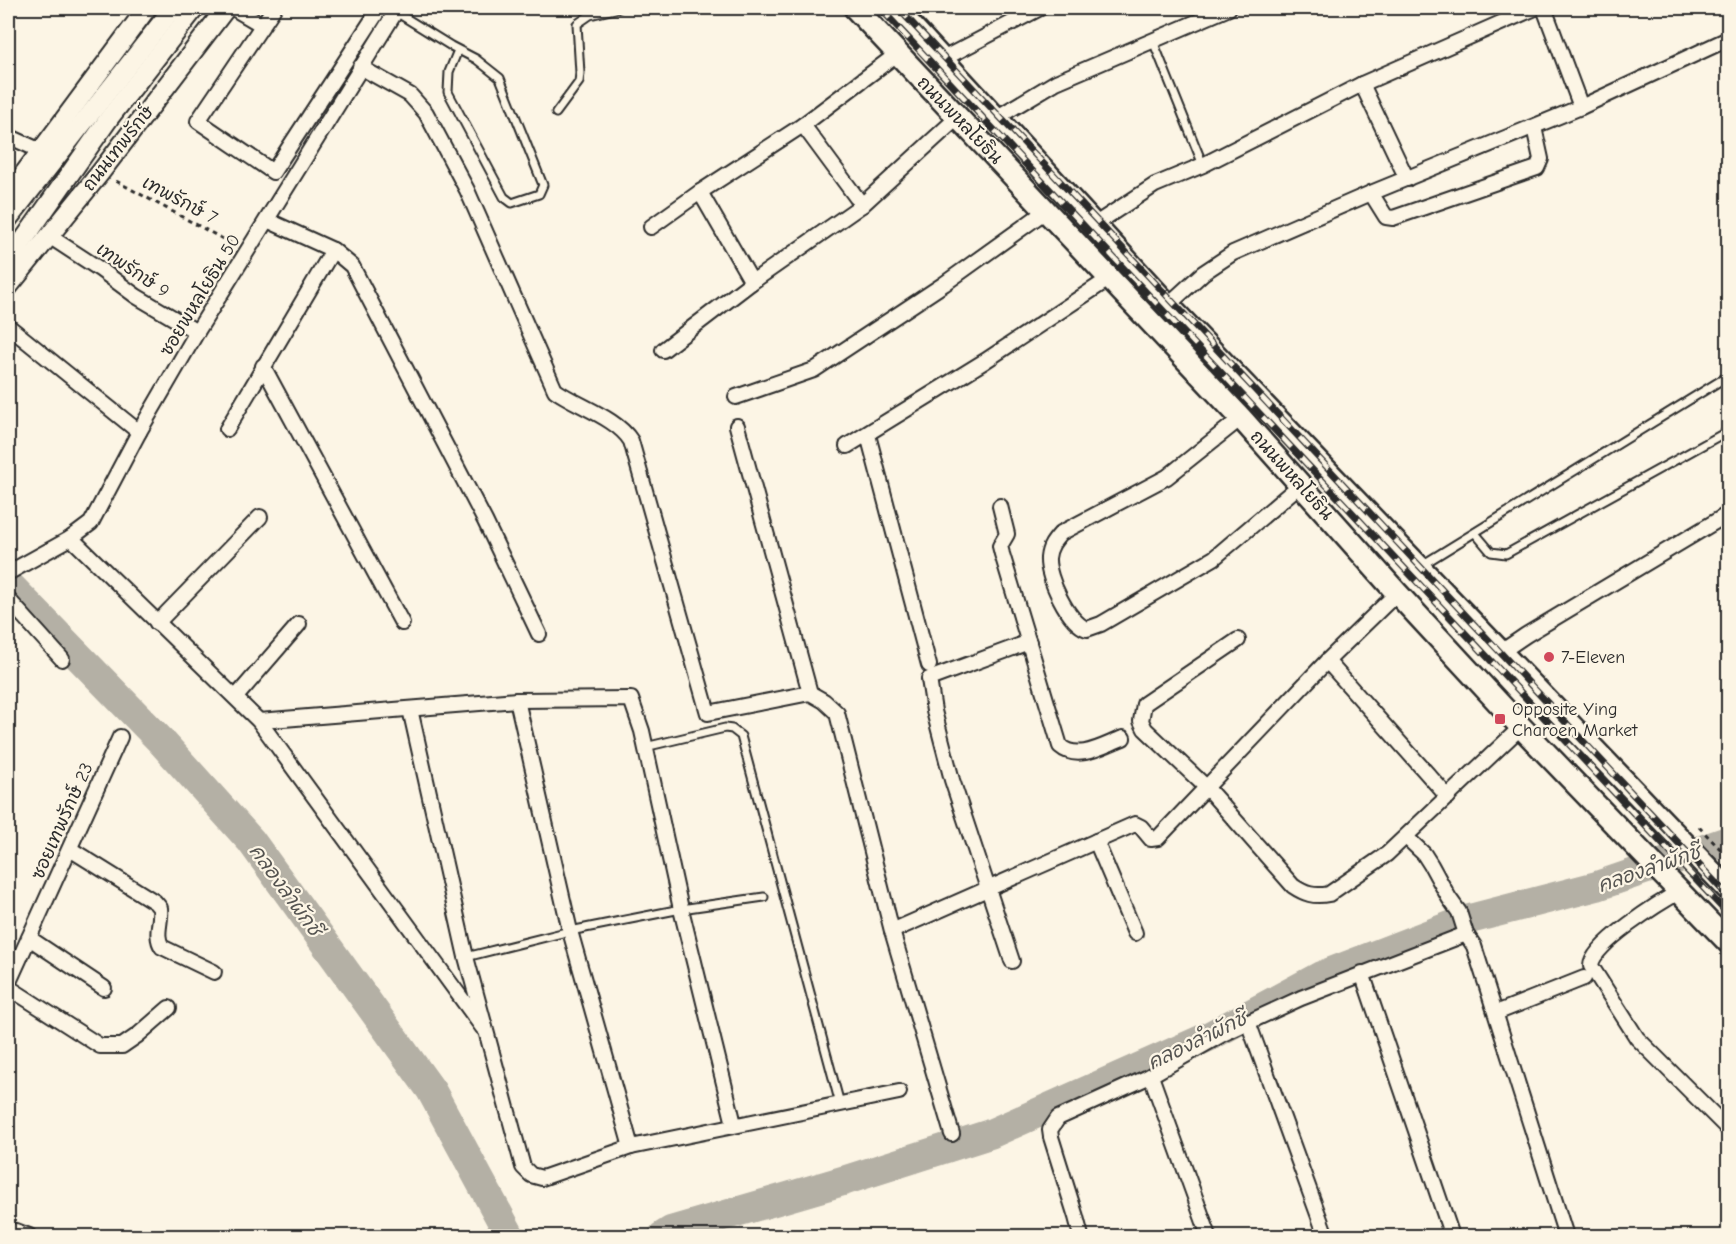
<svg xmlns="http://www.w3.org/2000/svg" width="1736" height="1244" viewBox="0 0 1736 1244" font-family="'Comic Neue','Playpen Sans Thai',sans-serif">
<style>
.lines{fill:none;stroke-linecap:round;stroke-linejoin:round}
.river{stroke:#b4b0a5;stroke-width:30}
.service-casing{stroke:#2b2b2b;stroke-width:11}
.minor-casing{stroke:#2b2b2b;stroke-width:18}
.secondary-casing{stroke:#2b2b2b;stroke-width:22}
.primary-casing{stroke:#2b2b2b;stroke-width:26}
.path{stroke:#2b2b2b;stroke-width:3;stroke-dasharray:4.5 4.5;stroke-linecap:butt}
.service{stroke:#fcf5e5;stroke-width:7}
.minor{stroke:#fcf5e5;stroke-width:14}
.secondary{stroke:#fcf5e5;stroke-width:18}
.primary{stroke:#fcf5e5;stroke-width:21}
.rail-casing{stroke:#2b2b2b;stroke-width:7}
.rail{stroke:#fcf5e5;stroke-width:4.5;stroke-dasharray:14;stroke-linecap:butt}
.poi-dot{fill:#d1495b;stroke:#fcf5e5;stroke-width:2}
.labels{text-anchor:middle;stroke-width:4.5;stroke-linejoin:round;paint-order:stroke}
.street-label{font-size:18px;fill:#2b2b2b;stroke:#fcf5e5}
.poi-label{font-size:18px;fill:#2b2b2b;stroke:#fcf5e5;text-anchor:start}
.water-label{font-size:20px;font-style:italic;fill:#545350;stroke:#fcf5e5}
</style>
<rect width="100%" height="100%" fill="#fcf5e5"/>
<filter id="ink" filterUnits="userSpaceOnUse"><feTurbulence type="fractalNoise" baseFrequency=".0167" numOctaves="2"/><feDisplacementMap in="SourceGraphic" scale="12" xChannelSelector="R" yChannelSelector="G"/><feConvolveMatrix kernelMatrix="1 2 1 2 8 2 1 2 1" color-interpolation-filters="sRGB"/></filter>
<g filter="url(#ink)">
<g class="lines">
<g class="river">
<polyline points="8,584 161,741 251,841 431,1090 510,1236"/>
<polyline points="663,1236 671,1231 846,1180 990,1134 1208,1037 1321,976 1466,920 1597,886 1728,841"/>
</g>
<defs>
<g id="service">
<polyline points="396,12 451,46 476,59 500,78 543,185 539,194 512,203 504,197 448,92 449,72 458,50"/>
<polyline points="1153,41 1203,165"/>
<polyline points="556,113 579,82 580,73 577,24 590,15 619,8"/>
<polyline points="1475,533 1491,552 1506,554 1728,431"/>
<polyline points="1422,565 1728,376"/>
<polyline points="645,747 725,728 732,729 741,736 840,1104"/>
<polyline points="466,957 570,931 681,909 764,897"/>
</g>
<g id="minor">
<polyline points="233,8 262,25"/>
<polyline points="274,8 198,121 273,172 380,8"/>
<polyline points="941,60 1040,8"/>
<path d="M360,67l50,28 16,18 41,77 88,200c22,16 62,28 76,51l77,272 102,-20 14,8 13,12 55,218 60,203"/>
<polyline points="1362,84 1407,179"/>
<polyline points="1581,107 1728,39"/>
<polyline points="996,118 1056,82 1229,8"/>
<polyline points="803,125 862,205"/>
<polyline points="8,136 41,151"/>
<polyline points="700,192 752,282"/>
<polyline points="1371,193 1386,217 1393,218 1537,168 1541,159 1534,127"/>
<polyline points="267,220 333,250 352,266 485,521 539,634"/>
<polyline points="1094,225 1155,185 1203,165 1362,84 1535,8"/>
<polyline points="651,227 700,192 803,125 897,54"/>
<polyline points="49,236 101,270 136,296 197,332"/>
<polyline points="1168,305 1203,273 1233,253 1371,193 1581,107 1544,8"/>
<polyline points="8,326 139,432"/>
<polyline points="663,350 752,282 862,205 958,117"/>
<polyline points="263,366 402,623"/>
<polyline points="736,397 814,370 944,284 1047,210"/>
<path d="M1241,418l-74,59 -106,56c-7,8 -12,14 -13,25 -1,19 20,65 39,71l14,-5 113,-66 87,-74"/>
<polyline points="737,426 810,693"/>
<polyline points="227,429 333,250"/>
<polyline points="868,435 929,665"/>
<polyline points="847,446 985,361 1110,278"/>
<path d="M1000,506l7,28 -7,12 2,8 58,192c18,16 44,-1 63,-8"/>
<polyline points="71,538 259,721 483,1028"/>
<polyline points="8,573 71,538 91,523 139,432 197,332 398,8"/>
<polyline points="8,599 62,659"/>
<polyline points="157,623 260,517"/>
<path d="M1238,640l-94,64 -3,17 4,8 61,58 87,99c12,8 21,11 36,8l58,-40 134,-127"/>
<polyline points="1501,652 1526,635 1728,514"/>
<polyline points="1327,661 1448,797"/>
<polyline points="236,697 299,624"/>
<polyline points="517,700 570,931 631,1147"/>
<polyline points="410,709 466,957 523,1167 531,1175 542,1178 631,1147 899,1092"/>
<polyline points="259,721 517,700 631,699 642,731 681,909 734,1124"/>
<polyline points="1406,837 1424,854 1431,865 1449,898 1459,912 1466,934 1474,946 1566,1236"/>
<polyline points="1096,841 1135,933"/>
<path d="M70,849l85,53 5,6c2,13 -6,27 2,39l52,25"/>
<path d="M1681,891c-19,10 -90,54 -90,75l46,72 91,91"/>
<polyline points="892,931 1135,824 1141,827 1151,839 1158,838 1327,661 1397,593"/>
<polyline points="29,938 104,988"/>
<polyline points="1012,961 952,780 934,711 929,679 1029,642"/>
<polyline points="1362,973 1452,1236"/>
<polyline points="8,984 120,737"/>
<polyline points="8,987 100,1046 122,1046 138,1035 169,1008"/>
<polyline points="1496,1013 1584,978"/>
<polyline points="1248,1022 1326,1236"/>
<polyline points="1151,1076 1209,1236"/>
<polyline points="14,1236 16,1231 29,1236"/>
<polyline points="1081,1236 1076,1217 1051,1137 1050,1130 1058,1118 1146,1078 1223,1034 1301,998 1466,934"/>
</g>
<g id="secondary">
<polyline points="8,195 147,8"/>
<polyline points="8,219 173,8"/>
<polyline points="8,262 110,117 195,8"/>
<polyline points="8,287 100,173 226,8"/>
</g>
<g id="primary">
<polyline points="855,8 1241,418 1397,593 1521,727 1728,942"/>
<polyline points="895,8 1168,305 1728,889"/>
</g>
</defs>
<use href="#service" class="service-casing"/>
<use href="#minor" class="minor-casing"/>
<use href="#secondary" class="secondary-casing"/>
<use href="#primary" class="primary-casing"/>
<g class="path">
<polyline points="116,181 234,245"/>
<polyline points="1699,827 1728,857"/>
</g>
<use href="#service" class="service"/>
<use href="#minor" class="minor"/>
<use href="#secondary" class="secondary"/>
<use href="#primary" class="primary"/>
<defs>
<g id="rail">
<polyline points="880,8 1728,914"/>
<polyline points="898,8 1728,896"/>
</g>
</defs>
<use href="#rail" class="rail-casing"/>
<use href="#rail" class="rail"/>
</g>
</g>
<g class="poi-dot">
<circle cx="1549" cy="657" r="6"/>
<rect x="1494" y="713" width="12" height="12" rx="3"/>
</g>
<g class="labels">
<g class="street-label">
<text transform="translate(960 120) rotate(46)" y="6">ถนนพหลโยธิน</text>
<text transform="translate(118 148) rotate(-52)" y="6">ถนนเทพรักษ์</text>
<text transform="translate(180 200) rotate(28)" y="6">เทพรักษ์ 7</text>
<text transform="translate(133 270) rotate(34)" y="6">เทพรักษ์ 9</text>
<text transform="translate(200 295) rotate(-59)" y="6">ซอยพหลโยธิน 50</text>
<text transform="translate(1292 475) rotate(48)" y="6">ถนนพหลโยธิน</text>
<text transform="translate(62 821) rotate(-66)" y="6">ซอยเทพรักษ์ 23</text>
</g>
<g class="poi-label">
<text x="1561" y="663">7-Eleven</text>
<text x="1512" y="715">Opposite Ying<tspan x="1512" dy="21">Charoen Market</tspan></text>
</g>
<g class="water-label">
<text transform="translate(1649 868) rotate(-19)" y="7">คลองลำผักชี</text>
<text transform="translate(286 890) rotate(54)" y="7">คลองลำผักชี</text>
<text transform="translate(1197 1040) rotate(-26)" y="7">คลองลำผักชี</text>
</g>
</g>
<rect width="1736" height="1244" fill="none" stroke="#fcf5e5" stroke-width="30"/>
<rect x="15" y="15" width="1706" height="1214" fill="none" stroke="#2b2b2b" stroke-width="2" filter="url(#ink)"/>
</svg>
